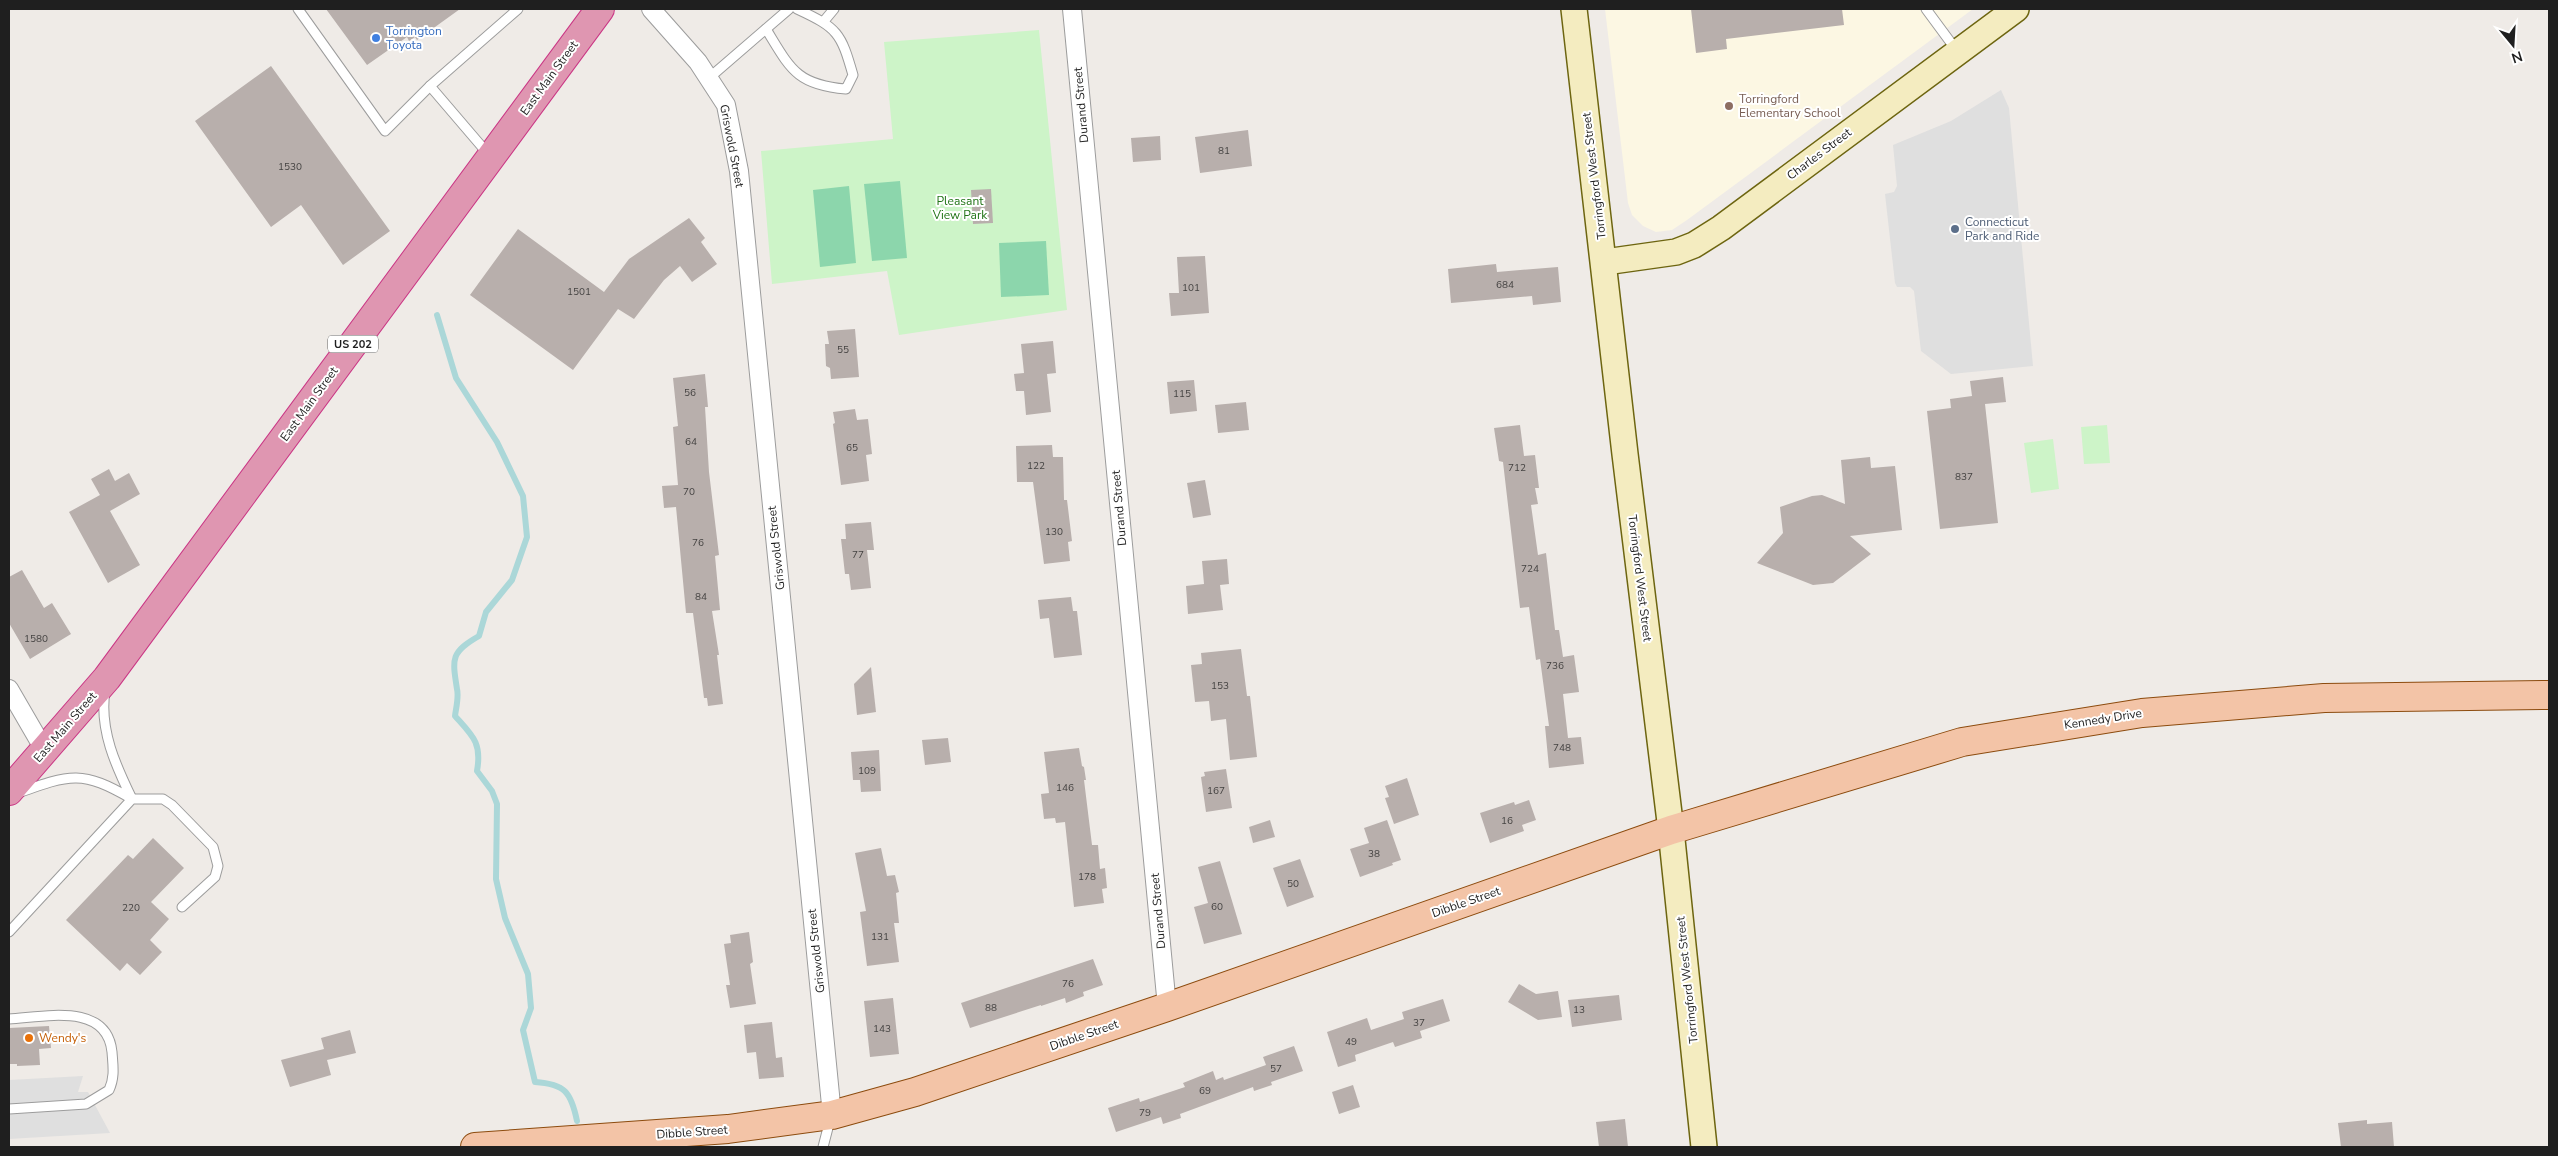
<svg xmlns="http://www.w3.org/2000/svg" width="2558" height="1156" viewBox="0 0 2558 1156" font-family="'Nunito Sans',sans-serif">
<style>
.education{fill:#fcf7e3}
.park{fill:#cdf4c8}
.pitch{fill:#8cd6ac}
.parking{fill:#dfdfdf}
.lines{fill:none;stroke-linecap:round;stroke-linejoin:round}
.stream{stroke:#abd7d8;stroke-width:6}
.building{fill:#b8afac}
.lane-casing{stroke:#9c9c9c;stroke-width:11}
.street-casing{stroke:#9c9c9c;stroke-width:20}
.secondary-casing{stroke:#6d6510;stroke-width:28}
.primary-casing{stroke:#8c4b0e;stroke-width:30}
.highway-casing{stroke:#ca3685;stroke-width:30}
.lane{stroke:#fff;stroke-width:9}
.street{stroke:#fff;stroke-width:18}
.secondary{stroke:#f4ecc0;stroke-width:25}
.primary{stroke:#f3c4a7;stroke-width:28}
.highway{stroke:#df96b1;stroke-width:28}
.shop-dot{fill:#3f7fe0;stroke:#fff;stroke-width:2}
.education-dot{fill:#8d6e63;stroke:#fff;stroke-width:2}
.service-dot{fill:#5c6f8a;stroke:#fff;stroke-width:2}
.food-dot{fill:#e8710a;stroke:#fff;stroke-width:2}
.labels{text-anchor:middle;stroke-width:4;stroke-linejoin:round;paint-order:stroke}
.number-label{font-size:10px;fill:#454342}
.shield{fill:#fff;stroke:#626262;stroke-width:1}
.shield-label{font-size:11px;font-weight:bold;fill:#1f1f1f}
.shop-label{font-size:12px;fill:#366cbe;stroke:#fff;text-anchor:start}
.street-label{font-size:12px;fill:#1f1f1f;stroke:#fff}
.education-label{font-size:12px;fill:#785e54;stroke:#fff;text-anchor:start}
.park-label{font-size:12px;fill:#207416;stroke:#fff}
.service-label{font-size:12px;fill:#4e5e75;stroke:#fff;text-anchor:start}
.food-label{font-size:12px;fill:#c56008;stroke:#fff;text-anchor:start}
</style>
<rect width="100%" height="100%" fill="#efebe7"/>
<polygon class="education" points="1605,9 1973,9 1687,220 1672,230 1656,232 1643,226 1632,215 1628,203"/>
<g class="park">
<polygon points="1039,30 1067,310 899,335 887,271 772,284 761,151 893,139 884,42"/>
<polygon points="2107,425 2110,463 2084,464 2081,427"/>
<polygon points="2053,439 2059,489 2031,493 2024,443"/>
</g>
<g class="pitch">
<polygon points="900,181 907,258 872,261 864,184"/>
<polygon points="849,186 856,263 820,267 813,190"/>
<polygon points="1046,241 1049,295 1001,297 999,243"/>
</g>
<g class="parking">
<polygon points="2001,90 2009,108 2033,366 1951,374 1921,351 1914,291 1910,287 1897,287 1895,283 1885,194 1894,192 1897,186 1893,145 1951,121"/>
<polygon points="83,1076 78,1092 88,1092 110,1133 9,1139 9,1080"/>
</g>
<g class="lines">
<path class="stream" d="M437,315l19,63 41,64 26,54 4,41 -15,43 -26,32 -7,24c-28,16 -27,22 -22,53 2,8 -1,19 -2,27 18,20 27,27 22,55l15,20 5,13 -1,75 9,39 23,56 3,34 -8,22 12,52c30,2 36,10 42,39"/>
</g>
<g class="building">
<polygon points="326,9 460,9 417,40 415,37 409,41 407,37 367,65"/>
<polygon points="1691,9 1842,9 1844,25 1726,39 1727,49 1696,53"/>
<polygon points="271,66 390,231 343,265 301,205 271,227 195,121"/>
<polygon points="1248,130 1252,166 1200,173 1195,137"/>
<polygon points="1160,136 1161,160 1133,162 1131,138"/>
<polygon points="991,189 993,223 973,224 971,190"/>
<polygon points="689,218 705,238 701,242 717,264 692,282 680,266 664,280 634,319 618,309 573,370 470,295 518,229 604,292 629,259"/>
<polygon points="1205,256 1209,313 1171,316 1169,293 1179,293 1177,257"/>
<polygon points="1496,264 1497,272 1558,267 1561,302 1533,305 1532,296 1451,303 1448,269"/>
<polygon points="855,329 859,377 831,379 830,368 826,366 825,344 829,344 827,331"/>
<polygon points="1053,341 1056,373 1047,374 1051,412 1026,415 1024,391 1016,391 1014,374 1024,373 1021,344"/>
<polygon points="705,374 708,407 705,407 709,472 719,555 715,556 720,610 712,611 719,655 717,655 723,704 708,706 707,698 704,698 693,613 686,613 676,507 664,508 662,486 678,485 673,427 678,426 673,378"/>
<polygon points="2003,377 2006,402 1985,404 1998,523 1940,529 1927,411 1951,408 1950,399 1972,396 1970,381"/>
<polygon points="1194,380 1197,411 1170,414 1167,382"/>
<polygon points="1246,402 1249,430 1218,433 1215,405"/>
<polygon points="855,409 857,420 868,419 872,454 866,455 869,481 841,485 833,424 835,423 833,412"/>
<polygon points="1520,425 1524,456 1535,455 1539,488 1535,488 1538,504 1531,505 1538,555 1546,553 1555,630 1559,630 1563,657 1574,655 1579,692 1563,694 1568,738 1581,737 1584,764 1549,768 1545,726 1549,726 1540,659 1536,660 1529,607 1520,608 1503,462 1499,461 1494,428"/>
<polygon points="1052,445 1053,457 1063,457 1064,500 1067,500 1072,541 1068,542 1070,561 1044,564 1033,482 1017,482 1016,446"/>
<polygon points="1870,457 1871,468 1895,466 1902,530 1850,536 1871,554 1833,583 1813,585 1757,563 1783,533 1780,507 1812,496 1822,495 1845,504 1841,460"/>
<polygon points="109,469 115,481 129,473 140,494 110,511 140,565 108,583 69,512 100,495 91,479"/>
<polygon points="1205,480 1211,515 1193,518 1187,483"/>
<polygon points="871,522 874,550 867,550 871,588 851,590 849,574 845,574 841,539 846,539 845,524"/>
<polygon points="1227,559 1229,584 1220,585 1223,610 1188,614 1186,586 1204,584 1202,561"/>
<polygon points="22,570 44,608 52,603 71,634 30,659 9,623 9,577"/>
<polygon points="1071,597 1073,611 1077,611 1082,655 1054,658 1049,618 1040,619 1038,600"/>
<polygon points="1241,649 1247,696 1250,696 1257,757 1230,760 1226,719 1211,721 1209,701 1195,702 1191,665 1202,664 1201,653"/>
<polygon points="871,667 876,712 857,715 854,684"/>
<polygon points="948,738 951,762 925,765 922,740"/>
<polygon points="1079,748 1082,766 1084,767 1086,780 1084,780 1092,845 1098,845 1100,869 1105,868 1107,888 1102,889 1104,903 1074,907 1065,822 1056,823 1055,818 1044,819 1041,794 1049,793 1044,752"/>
<polygon points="879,750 881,791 861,792 860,780 853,780 851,752"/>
<polygon points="1226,769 1232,808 1206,812 1201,777 1205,776 1204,772"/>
<polygon points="1407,778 1419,815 1394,824 1385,798 1389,797 1385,786"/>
<polygon points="1529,800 1536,820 1522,825 1524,831 1490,843 1480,813 1514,802 1515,805"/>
<polygon points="1270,820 1275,837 1253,843 1249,827"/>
<polygon points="1387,820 1401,860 1392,863 1393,865 1360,877 1350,849 1369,843 1364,828"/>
<polygon points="153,838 184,868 151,902 169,919 150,940 162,952 140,975 127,963 120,971 66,920 128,855 133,859"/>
<polygon points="881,848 887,876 895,875 899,892 896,893 899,923 894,923 899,962 867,966 860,912 866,911 855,853"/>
<polygon points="1300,859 1314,897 1287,907 1273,868"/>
<polygon points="1220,861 1242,934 1204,944 1194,907 1208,903 1198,867"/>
<polygon points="749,932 753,962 750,964 756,1004 730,1008 726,985 730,985 724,944 731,943 730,935"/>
<polygon points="1093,959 1103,985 1083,992 1084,996 1066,1003 1065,998 1041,1006 1041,1005 970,1028 961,1003"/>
<polygon points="1519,984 1536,994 1558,991 1562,1017 1538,1020 1508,1002"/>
<polygon points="1619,995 1622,1020 1572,1027 1568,1000"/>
<polygon points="893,998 899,1054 870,1057 864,1001"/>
<polygon points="1443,999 1450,1021 1420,1031 1422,1038 1395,1047 1393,1042 1355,1055 1356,1061 1338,1067 1327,1032 1367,1018 1371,1030 1404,1019 1402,1012"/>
<polygon points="772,1022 776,1058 782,1057 784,1077 759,1079 756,1052 747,1053 744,1025"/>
<polygon points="49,1026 51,1048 39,1049 40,1065 17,1066 17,1064 9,1064 9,1028"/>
<polygon points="350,1030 356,1053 327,1060 331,1075 290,1087 281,1060 324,1049 321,1038"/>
<polygon points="1294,1046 1303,1071 1271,1082 1272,1085 1254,1091 1253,1087 1180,1114 1181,1118 1163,1124 1161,1117 1116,1132 1108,1108 1139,1098 1140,1102 1185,1087 1183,1083 1213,1071 1216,1080 1223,1077 1224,1080 1266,1065 1263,1057"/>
<polygon points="1353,1085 1360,1107 1339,1114 1332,1092"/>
<polygon points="1625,1119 1628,1147 1599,1147 1596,1122"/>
<polygon points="2367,1120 2367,1124 2392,1122 2394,1147 2341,1147 2338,1123"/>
</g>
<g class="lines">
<defs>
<g id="lane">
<polyline points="298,9 385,131 430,86 518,9"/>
<polyline points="1926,9 1957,51"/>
<polyline points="824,21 834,9"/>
<path d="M766,29c24,39 30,56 80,60l7,-14c-12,-42 -15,-47 -56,-66"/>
<polyline points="709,78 789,9"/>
<polyline points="430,86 489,155"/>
<path d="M18,793c53,-19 64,-23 114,6 -16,-33 -33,-69 -27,-108"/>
<polyline points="9,932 132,799 163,799 172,805 213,847 218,866 215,877 182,907"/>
<path d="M9,1019c35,-2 98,-17 103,33 1,14 3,25 -3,38l-23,14 -77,5"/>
<polyline points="823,1147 830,1120"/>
</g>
<g id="street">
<polyline points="651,9 698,62 726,105 739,171 832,1115"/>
<polyline points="1072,9 1167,1007"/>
<polyline points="9,689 45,751"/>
</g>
<g id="secondary">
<polyline points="1574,9 1625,454 1671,830 1704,1147"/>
<polyline points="1605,262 1676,252 1694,245 1721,228 2016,9"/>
</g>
<polyline id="primary" points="475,1147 728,1129 832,1115 915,1092 1167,1007 1671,830 1962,742 2142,713 2324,698 2549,695"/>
<polyline id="highway" points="9,791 107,678 600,9"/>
</defs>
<use href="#lane" class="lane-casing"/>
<use href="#street" class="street-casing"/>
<use href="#secondary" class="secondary-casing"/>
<use href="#primary" class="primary-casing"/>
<use href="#highway" class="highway-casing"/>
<use href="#lane" class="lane"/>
<use href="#street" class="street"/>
<use href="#secondary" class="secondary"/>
<use href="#primary" class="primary"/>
<use href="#highway" class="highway"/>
</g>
<circle class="shop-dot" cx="376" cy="38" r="5"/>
<circle class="education-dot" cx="1729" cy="106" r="5"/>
<circle class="service-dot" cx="1955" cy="229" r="5"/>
<circle class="food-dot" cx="29" cy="1038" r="5"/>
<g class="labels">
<g class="number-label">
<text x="1224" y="154">81</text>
<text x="290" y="170">1530</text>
<text x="1505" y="288">684</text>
<text x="1191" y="291">101</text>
<text x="579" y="295">1501</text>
<text x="843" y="353">55</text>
<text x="690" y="396">56</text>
<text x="1182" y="397">115</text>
<text x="691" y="445">64</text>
<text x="852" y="451">65</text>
<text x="1036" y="469">122</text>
<text x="1517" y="471">712</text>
<text x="1964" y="480">837</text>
<text x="689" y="495">70</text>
<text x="1054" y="535">130</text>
<text x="698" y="546">76</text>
<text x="858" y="558">77</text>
<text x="1530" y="572">724</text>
<text x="701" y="600">84</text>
<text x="36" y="642">1580</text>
<text x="1555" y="669">736</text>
<text x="1220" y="689">153</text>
<text x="1562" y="751">748</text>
<text x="867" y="774">109</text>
<text x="1065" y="791">146</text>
<text x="1216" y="794">167</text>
<text x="1507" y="824">16</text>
<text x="1374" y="857">38</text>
<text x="1087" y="880">178</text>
<text x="1293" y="887">50</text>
<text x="1217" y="910">60</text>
<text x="131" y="911">220</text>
<text x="880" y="940">131</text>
<text x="1068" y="987">76</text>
<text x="991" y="1011">88</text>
<text x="1579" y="1013">13</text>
<text x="1419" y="1026">37</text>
<text x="882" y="1032">143</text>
<text x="1351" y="1045">49</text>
<text x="1276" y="1072">57</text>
<text x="1205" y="1094">69</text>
<text x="1145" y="1116">79</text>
</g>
<rect class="shield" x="328" y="335.5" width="50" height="17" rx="4"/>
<g class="shield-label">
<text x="353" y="348">US 202</text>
</g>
<g class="shop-label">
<text x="386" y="35">Torrington<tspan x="386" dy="14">Toyota</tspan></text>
</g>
<g class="street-label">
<text transform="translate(549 78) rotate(-54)" y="4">East Main Street</text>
<text transform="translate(1081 105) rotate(-95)" y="4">Durand Street</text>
<text transform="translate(732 146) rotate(79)" y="4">Griswold Street</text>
<text transform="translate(1819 154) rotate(-37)" y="4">Charles Street</text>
<text transform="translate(1594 176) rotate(-97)" y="4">Torringford West Street</text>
<text transform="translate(309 404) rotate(-54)" y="4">East Main Street</text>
<text transform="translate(1119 508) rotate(-95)" y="4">Durand Street</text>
<text transform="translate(776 548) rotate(-96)" y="4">Griswold Street</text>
<text transform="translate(1640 578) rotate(83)" y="4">Torringford West Street</text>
<text transform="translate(2103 719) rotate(-9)" y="4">Kennedy Drive</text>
<text transform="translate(65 727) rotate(-49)" y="4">East Main Street</text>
<text transform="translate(1466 902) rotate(-19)" y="4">Dibble Street</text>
<text transform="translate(1158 911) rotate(-95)" y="4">Durand Street</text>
<text transform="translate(816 951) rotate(-96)" y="4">Griswold Street</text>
<text transform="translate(1687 980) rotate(-96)" y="4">Torringford West Street</text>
<text transform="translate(1084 1035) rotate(-19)" y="4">Dibble Street</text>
<text transform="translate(692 1132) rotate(-4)" y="4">Dibble Street</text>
</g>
<g class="education-label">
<text x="1739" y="103">Torringford<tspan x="1739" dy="14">Elementary School</tspan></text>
</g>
<g class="park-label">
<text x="960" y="205">Pleasant<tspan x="960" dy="14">View Park</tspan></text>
</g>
<g class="service-label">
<text x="1965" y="226">Connecticut<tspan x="1965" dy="14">Park and Ride</tspan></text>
</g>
<g class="food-label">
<text x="39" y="1042">Wendy's</text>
</g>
</g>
<rect width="2558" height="1156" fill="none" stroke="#1f1f1f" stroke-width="20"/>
<g transform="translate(2513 45) rotate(162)" stroke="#ffffff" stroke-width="4" paint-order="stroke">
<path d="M0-4L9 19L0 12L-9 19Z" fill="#1f1f1f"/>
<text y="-8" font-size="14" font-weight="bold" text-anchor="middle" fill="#1f1f1f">N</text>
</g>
</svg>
